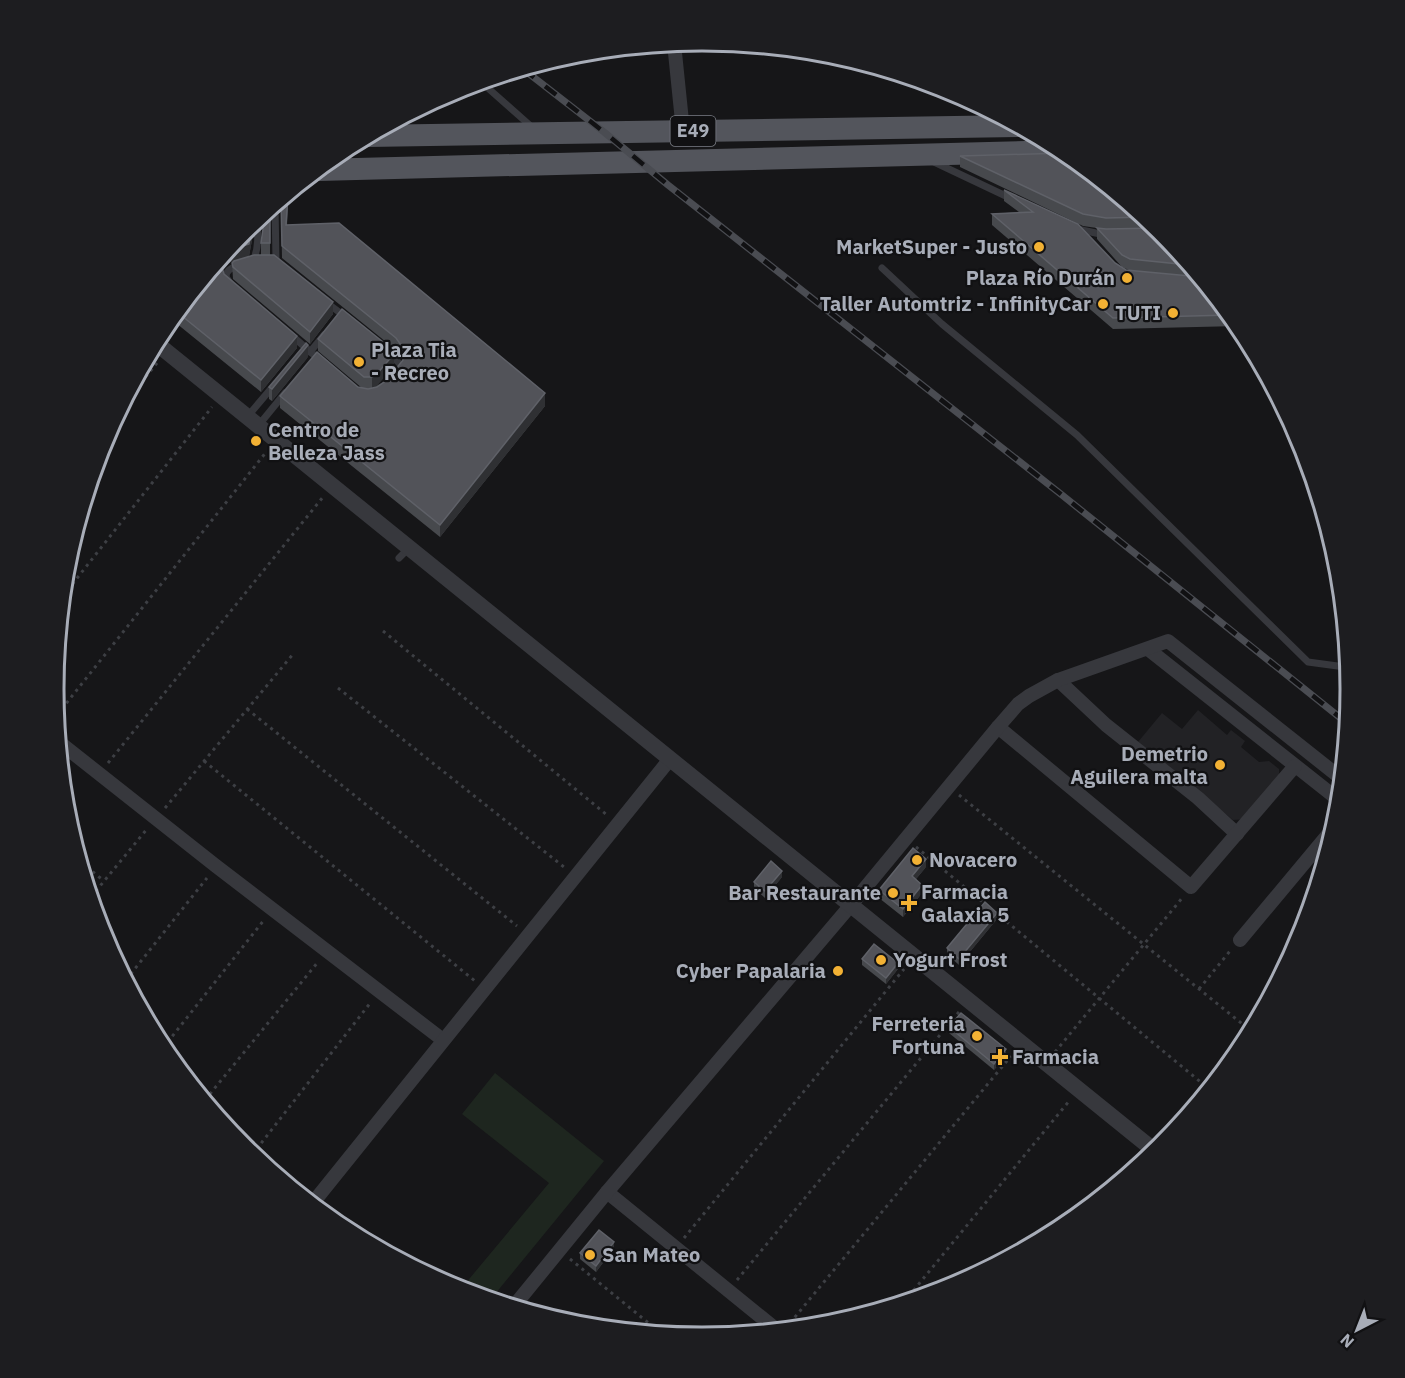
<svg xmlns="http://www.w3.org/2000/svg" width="1405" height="1378" viewBox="0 0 1405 1378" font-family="'IBM Plex Sans',sans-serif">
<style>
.built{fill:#222225}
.green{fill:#1e261f}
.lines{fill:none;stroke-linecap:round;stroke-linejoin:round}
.path{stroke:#3d3f44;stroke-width:3;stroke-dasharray:3 4.5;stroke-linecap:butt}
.service{stroke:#37383d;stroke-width:7}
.minor{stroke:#37383d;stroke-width:14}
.tertiary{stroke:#37383d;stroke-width:16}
.primary{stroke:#53555c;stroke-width:22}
.rail-casing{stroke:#4a4c52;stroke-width:7}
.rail{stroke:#111113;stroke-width:4.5;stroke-dasharray:14;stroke-linecap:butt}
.wall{fill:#47494d}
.shaded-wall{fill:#2f3033}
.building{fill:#525359;stroke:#5f6168;stroke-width:1.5}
.poi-dot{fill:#f2b134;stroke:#111113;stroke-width:2}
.labels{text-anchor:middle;stroke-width:4.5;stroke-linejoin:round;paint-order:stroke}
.shield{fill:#111113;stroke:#7b7e86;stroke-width:1.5}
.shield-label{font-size:18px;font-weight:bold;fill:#a8adb8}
.poi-label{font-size:20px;font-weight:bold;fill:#a8adb8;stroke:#111113;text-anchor:end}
.rim{fill:none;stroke:#a8adb8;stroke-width:3}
</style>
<rect width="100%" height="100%" fill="#161618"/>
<polygon class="built" points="1198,710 1227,735 1231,730 1245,741 1241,747 1259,762 1269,761 1279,769 1279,778 1245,819 1233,820 1138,742 1162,713 1182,729"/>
<polygon class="green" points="495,1073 604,1161 491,1299 460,1290 549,1183 462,1114"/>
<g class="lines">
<g class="path">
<polyline points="122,406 157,363"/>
<polyline points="63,596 212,407"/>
<polyline points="383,631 607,815"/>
<polyline points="338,688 564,867"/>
<polyline points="247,709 517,926"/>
<polyline points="57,715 267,451"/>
<polyline points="204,761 475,981"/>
<polyline points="108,763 323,497"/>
<polyline points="959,795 1251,1031"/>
<polyline points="165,808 294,653"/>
<polyline points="916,847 985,904"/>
<polyline points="81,862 104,881"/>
<polyline points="91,897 147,829"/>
<polyline points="995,912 1209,1089"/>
<polyline points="126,980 207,878"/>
<polyline points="1199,989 1230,951"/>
<polyline points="163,1048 264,920"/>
<polyline points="1055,1052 1183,897"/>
<polyline points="205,1100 318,962"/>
<polyline points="252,1155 371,1002"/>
<polyline points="684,1238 904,969"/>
<polyline points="570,1259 662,1334"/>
<polyline points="737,1280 959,1012"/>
<polyline points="904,1302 1070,1100"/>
<polyline points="790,1323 1011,1056"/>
</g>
<g class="service">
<polyline points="481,82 533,128"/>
<polyline points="934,162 1010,198"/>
<polyline points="275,205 276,261 279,264"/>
<polyline points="1077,229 1105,235"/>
<path d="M253,261c6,-13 5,-27 4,-41"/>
<polyline points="882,268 942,324 1077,435 1308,662 1345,667"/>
<path d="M230,283l-4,-6c0,-8 7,-9 13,-12"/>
<polyline points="327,303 347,318"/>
<polyline points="291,335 321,361"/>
<polyline points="310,352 324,335"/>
<polyline points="388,352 398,362 400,365 397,371"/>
<polyline points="247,417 275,384"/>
<polyline points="258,426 285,393"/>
<polyline points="399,558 409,548"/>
</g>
<g class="minor">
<polyline points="674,43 683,131"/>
<polyline points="1148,649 1340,801"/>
<polyline points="1348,661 1345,667 1349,670"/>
<polyline points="1058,680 1106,725 1198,798 1237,834"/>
<polyline points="998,727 1191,887 1295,766"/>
<polyline points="59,742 216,866 443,1040"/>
<polyline points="1240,940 1336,825"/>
<polyline points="607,1192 777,1330"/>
<polyline points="312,1204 670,759"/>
<polyline points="514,1306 607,1192 851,905 998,727 1018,704 1029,696 1058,680 1168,641 1342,779"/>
</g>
<polyline class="tertiary" points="156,343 1156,1152"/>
<g class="primary">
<polyline points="367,136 1018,126"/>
<polyline points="318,170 1064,151"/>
</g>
<defs>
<polyline id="rail" points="523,69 604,132 668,185 1062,495 1348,724"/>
</defs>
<use href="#rail" class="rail-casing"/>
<use href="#rail" class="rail"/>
</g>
<g class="wall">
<polygon points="1064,153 1066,153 1161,231 1239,326 1113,329 992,225 992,214 1019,212 1004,201 1004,190 1115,263 1126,270 1129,270 1122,267 1097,239 1097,228 1083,226 960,167 960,156"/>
<polygon points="281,200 288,207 287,225 545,406 440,537 280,408 280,396 358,387 362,388 318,351 318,339 394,366 374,387 387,380 403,361 396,350 282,258"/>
<polygon points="270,209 270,255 333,314 310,344 233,279 232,263 233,261 228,263 223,270 224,274 297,348 261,392 171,319 244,230 252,240 249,256 261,255 261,243 263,231 263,220 261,217"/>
<polygon points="308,357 272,401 269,399 269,387"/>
<polygon points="926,867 916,879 922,893 903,917 879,898 879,890"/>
<polygon points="782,877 765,898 754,888 754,882"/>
<polygon points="997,919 959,965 947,954 947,948"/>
<polygon points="862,959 898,969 886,984 862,965"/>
<polygon points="949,1027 1006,1055 994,1070 949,1033"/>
<polygon points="614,1248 596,1272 580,1259 580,1253"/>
</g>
<g class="shaded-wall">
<polygon points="252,228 252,240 249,256 228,263 220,274 220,261 228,251"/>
<polygon points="1190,266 1197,274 1190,276"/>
<polygon points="333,302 333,314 310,344 310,332"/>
<polygon points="297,336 297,348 261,392 261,380"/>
<polygon points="308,345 308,357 272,401 272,389"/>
<polygon points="394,354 394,366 376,387 372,389 372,377"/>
<polygon points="545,393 545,406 440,537 440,525"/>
<polygon points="926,859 926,867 912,884 912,876"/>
<polygon points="782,871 782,877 765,898 765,891"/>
<polygon points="922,885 922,893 903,917 903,909"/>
<polygon points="997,913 997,919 959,965 959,959"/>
<polygon points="898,963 898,969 886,984 886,978"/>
<polygon points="1006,1049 1006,1055 994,1070 994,1064"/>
<polygon points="614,1242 614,1248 596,1272 596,1266"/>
</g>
<g class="building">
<polygon points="1064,153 1066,153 1145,217 1106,218 1083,214 960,156"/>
<polygon points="1004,190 1078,224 1115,263 1126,270 1190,276 1197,274 1230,315 1113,318 992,214 1033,212"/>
<polygon points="287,195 288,195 286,225 339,223 545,393 440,525 280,396 317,352 358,387 368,389 377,387 387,380 403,360 406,352 396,338 282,246 281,200"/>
<polygon points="270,209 270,243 261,243 263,229 263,215"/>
<polygon points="252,224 252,228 249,244 228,251 220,261 224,274 297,336 261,380 177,312 244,230"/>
<polygon points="1097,228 1106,229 1158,228 1189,265 1130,259 1122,255"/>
<polygon points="254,255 274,255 333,302 310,332 233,267 232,263 234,261"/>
<polygon points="342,309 388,346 394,354 376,375 372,377 364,377 318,339"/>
<polygon points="306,343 308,345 272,389 269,387"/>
<polygon points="913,848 926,859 912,876 922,885 903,909 879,890"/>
<polygon points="771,861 782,871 765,891 754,882"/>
<polygon points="985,902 997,913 959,959 947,948"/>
<polygon points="874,944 898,963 886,978 862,959"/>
<polygon points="961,1013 1006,1049 994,1064 949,1027"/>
<polygon points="599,1230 614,1242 596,1266 580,1253"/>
</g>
<g class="poi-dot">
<circle cx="1039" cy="247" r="6"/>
<circle cx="1127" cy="278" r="6"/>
<circle cx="1103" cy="304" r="6"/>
<circle cx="1173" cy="313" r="6"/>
<circle cx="359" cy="362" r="6"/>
<circle cx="256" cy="441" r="6"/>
<circle cx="1220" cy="765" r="6"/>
<circle cx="917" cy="860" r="6"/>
<circle cx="893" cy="893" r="6"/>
<path d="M906 894h6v6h6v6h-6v6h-6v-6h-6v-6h6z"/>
<circle cx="881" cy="960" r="6"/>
<circle cx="838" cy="971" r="6"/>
<circle cx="977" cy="1036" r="6"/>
<path d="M997 1048h6v6h6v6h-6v6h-6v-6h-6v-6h6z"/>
<circle cx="590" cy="1255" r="6"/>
</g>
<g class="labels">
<rect class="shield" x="670.5" y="116" width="45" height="30" rx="4.5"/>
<g class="shield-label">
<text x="693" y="137">E49</text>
</g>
<g class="poi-label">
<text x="1027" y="254">MarketSuper - Justo</text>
<text x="1115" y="285">Plaza Río Durán</text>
<text x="1091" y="311">Taller Automtriz - InfinityCar</text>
<text x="1161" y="320">TUTI</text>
<text x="371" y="357" text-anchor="start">Plaza Tia<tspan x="371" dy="23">- Recreo</tspan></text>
<text x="268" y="437" text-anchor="start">Centro de<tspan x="268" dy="23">Belleza Jass</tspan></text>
<text x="1208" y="761">Demetrio<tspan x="1208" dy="23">Aguilera malta</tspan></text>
<text x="929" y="867" text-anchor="start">Novacero</text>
<text x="921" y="899" text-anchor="start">Farmacia<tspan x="921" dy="23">Galaxia 5</tspan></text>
<text x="881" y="900">Bar Restaurante</text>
<text x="893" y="967" text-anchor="start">Yogurt Frost</text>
<text x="826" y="978">Cyber Papalaria</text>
<text x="965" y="1031">Ferreteria<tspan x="965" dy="23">Fortuna</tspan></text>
<text x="1012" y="1064" text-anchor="start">Farmacia</text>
<text x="602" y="1262" text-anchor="start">San Mateo</text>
</g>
</g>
<path d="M0 0H1405V1378H0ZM64 689a638 638 0 1 1 1276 0a638 638 0 1 1-1276 0Z" fill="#1d1d20" fill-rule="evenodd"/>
<path class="rim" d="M64 689a638 638 0 1 1 1276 0a638 638 0 1 1-1276 0Z"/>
<g transform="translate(1357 1330) rotate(222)" stroke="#111113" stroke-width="4.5" paint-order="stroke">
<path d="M0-4.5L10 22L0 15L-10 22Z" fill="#a8adb8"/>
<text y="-9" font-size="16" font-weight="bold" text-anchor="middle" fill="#a8adb8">N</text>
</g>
</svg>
